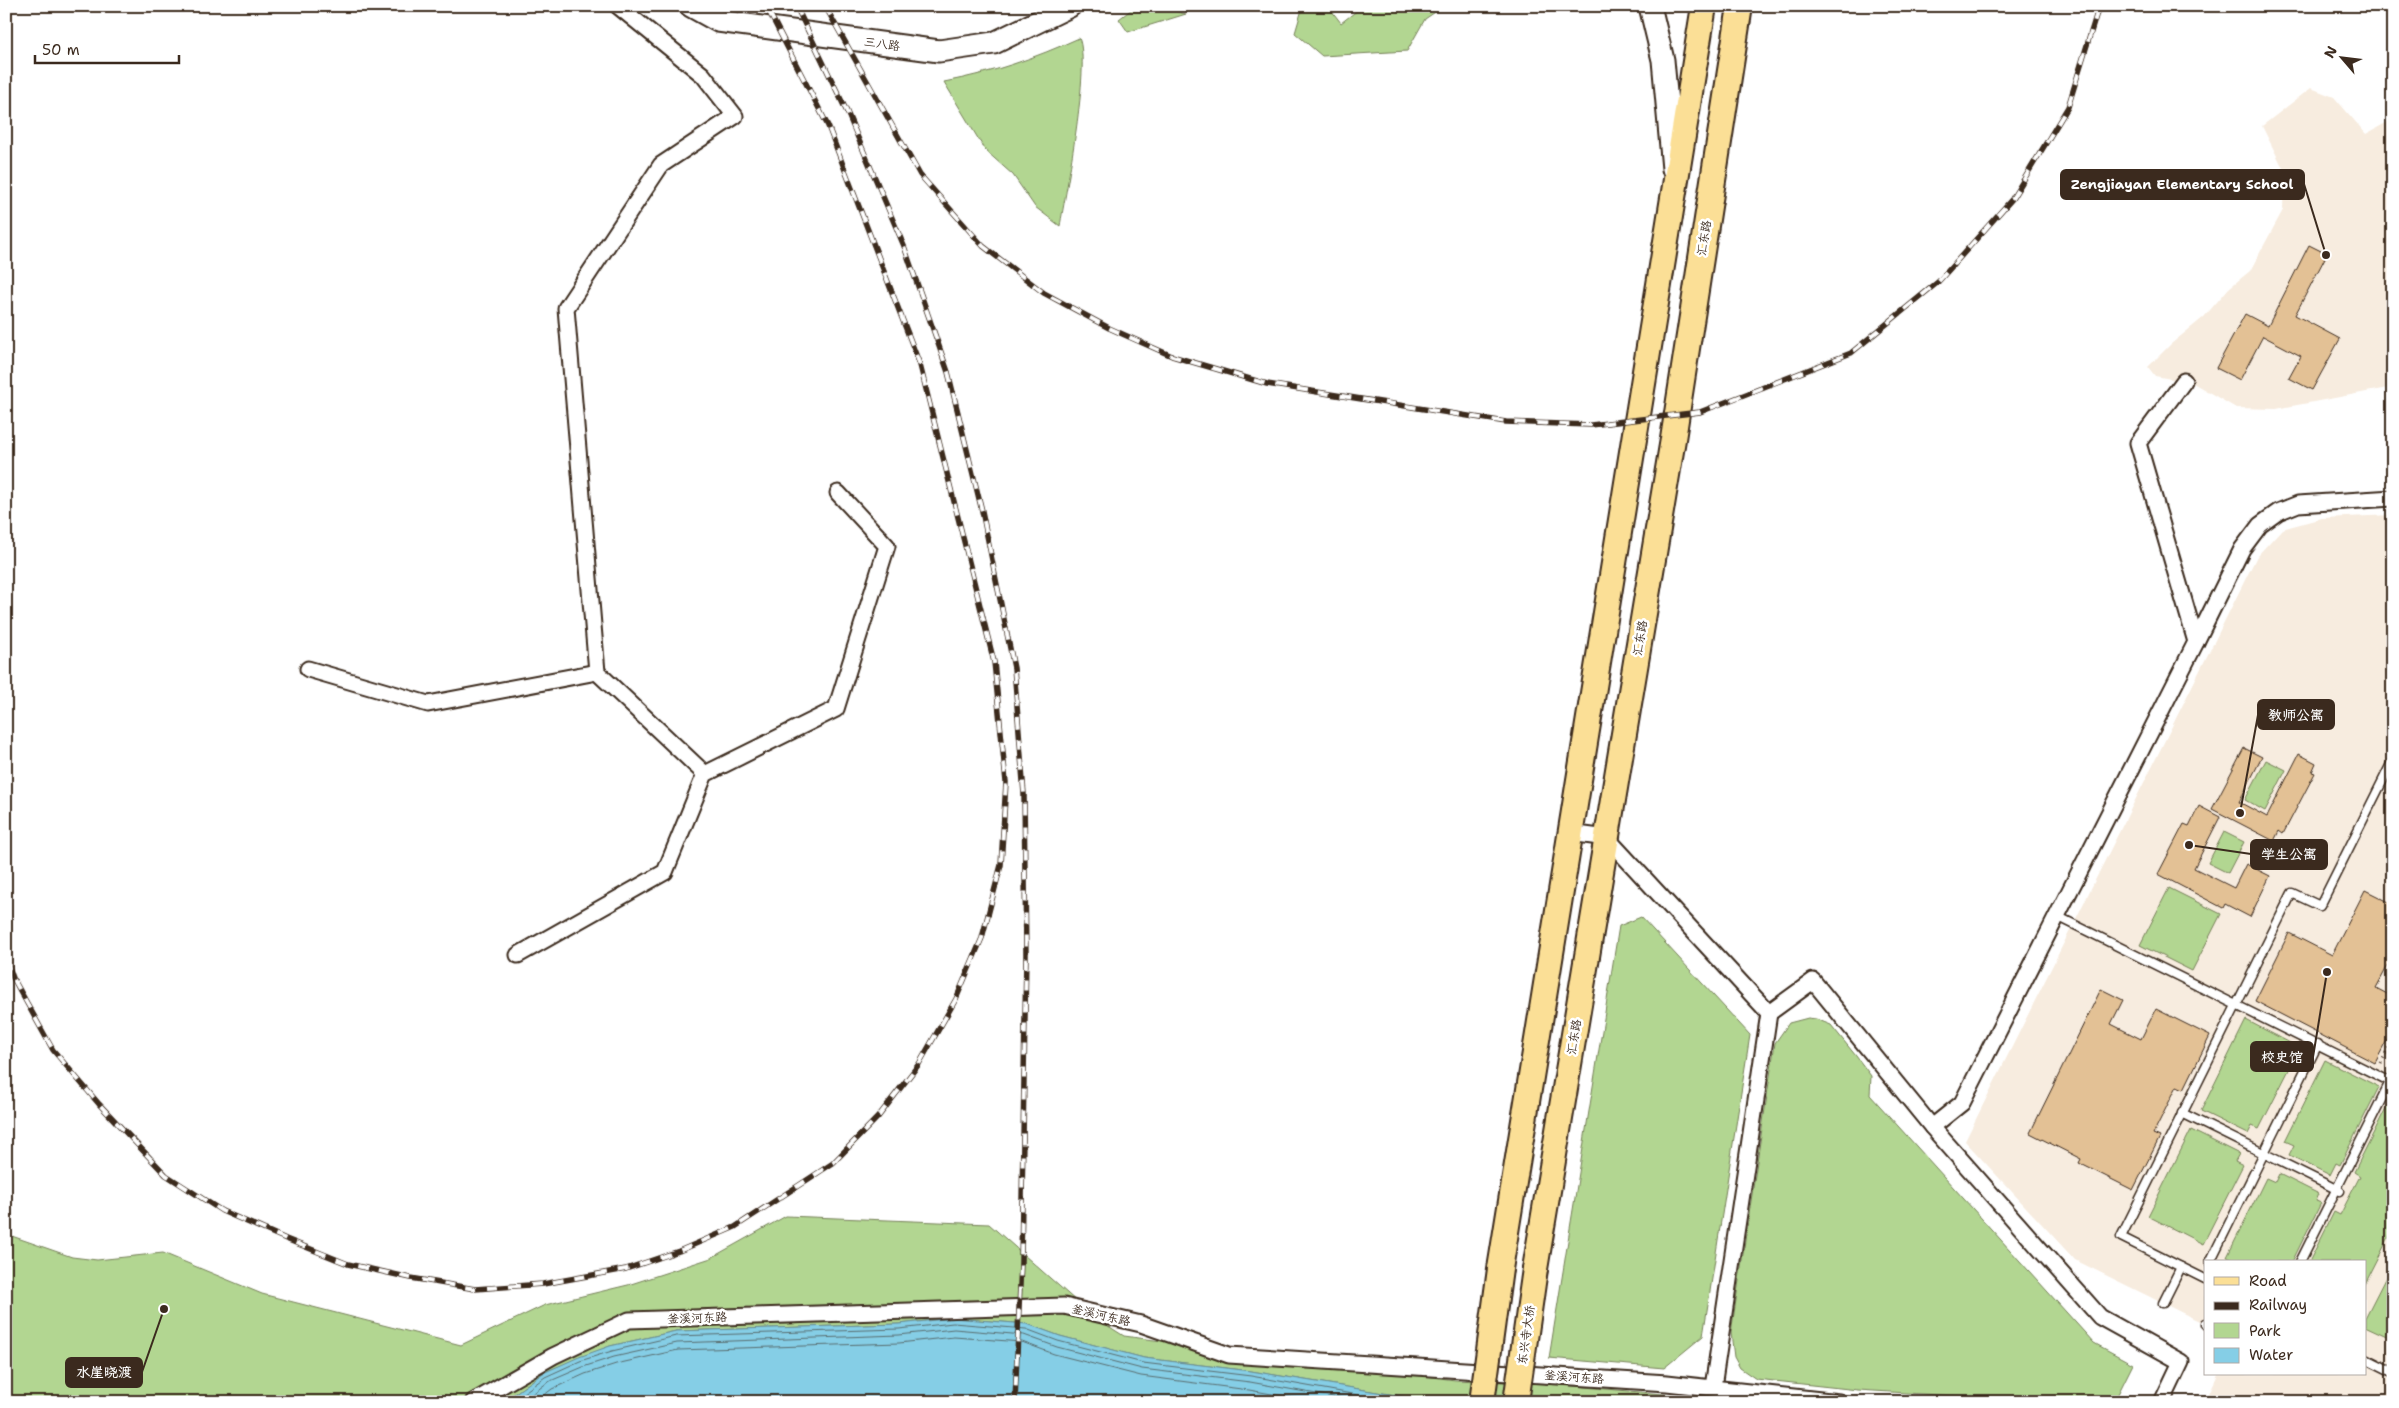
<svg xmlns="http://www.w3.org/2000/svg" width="2399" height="1408" viewBox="0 0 2399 1408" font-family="'Shantell Sans','LXGW WenKai TC',sans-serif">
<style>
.built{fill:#f7ecdf}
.green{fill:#b2d691;stroke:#768058}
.water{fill:#85cee6;stroke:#678c96}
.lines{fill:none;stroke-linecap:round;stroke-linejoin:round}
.shore{stroke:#596c6e;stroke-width:1}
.building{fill:#e3c195;stroke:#3b2a1e}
.lane-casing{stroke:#3b2a1e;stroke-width:11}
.street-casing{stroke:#3b2a1e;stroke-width:19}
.secondary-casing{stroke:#3b2a1e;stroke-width:25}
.primary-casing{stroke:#3b2a1e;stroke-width:28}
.path{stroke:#3b2a1e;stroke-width:3;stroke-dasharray:1 4;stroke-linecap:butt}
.lane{stroke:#fff;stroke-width:8}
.street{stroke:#fff;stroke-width:15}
.secondary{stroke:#fff;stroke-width:21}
.primary{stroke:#fbdf96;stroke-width:24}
.rail-casing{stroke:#3b2a1e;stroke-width:5.5}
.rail{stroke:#fff;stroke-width:4;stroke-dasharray:11;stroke-linecap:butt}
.primary-bridge-casing{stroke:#3b2a1e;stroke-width:28;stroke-linecap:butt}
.primary-bridge{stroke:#fbdf96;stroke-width:24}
.labels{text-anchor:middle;stroke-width:5;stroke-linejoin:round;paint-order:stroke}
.street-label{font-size:12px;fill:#3b2a1e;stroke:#fff}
.leader{fill:none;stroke:#3b2a1e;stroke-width:2}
.callout-dot{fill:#3b2a1e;stroke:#fff;stroke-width:2}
.callout{fill:#3b2a1e;stroke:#3b2a1e;stroke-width:2}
.callout-label{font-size:14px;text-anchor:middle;font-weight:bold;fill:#fff}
</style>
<rect width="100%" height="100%" fill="#fff"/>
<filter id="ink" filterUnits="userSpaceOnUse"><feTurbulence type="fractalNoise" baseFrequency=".02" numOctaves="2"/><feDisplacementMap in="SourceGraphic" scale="10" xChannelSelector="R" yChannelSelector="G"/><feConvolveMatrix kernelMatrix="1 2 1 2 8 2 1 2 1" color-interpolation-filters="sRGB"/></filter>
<g filter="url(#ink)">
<g class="built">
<polygon points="2311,88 2334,97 2366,134 2393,119 2393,387 2276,409 2236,408 2193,383 2155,376 2148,367 2171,344 2204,317 2229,288 2250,271 2283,210 2284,170 2262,126"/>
<polygon points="2393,515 2393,1402 2205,1402 2218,1374 2365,1374 2365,1262 2205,1262 2205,1324 2075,1260 1965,1141 2257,556 2282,529 2322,518"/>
</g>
<g class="green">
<polygon points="1136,6 1168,6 1175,11 1186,14 1128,32 1119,19"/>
<polygon points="1303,6 1328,6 1341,23 1363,6 1444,6 1425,19 1407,51 1322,56 1295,33"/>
<path d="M1079,38c12,27 -13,153 -19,188l-25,-19 -22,-32 -28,-25 -41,-68c48,-9 91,-24 135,-44z"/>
<polygon points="2266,760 2286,770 2265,811 2245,800"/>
<polygon points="2224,832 2244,842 2228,873 2208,863"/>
<polygon points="2169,888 2221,914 2192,971 2140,945"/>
<polygon points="1641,917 1750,1035 1703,1336 1664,1368 1549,1358 1619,926"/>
<polygon points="1808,1018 1816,1019 1831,1025 1856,1056 1871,1076 1870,1095 2094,1343 2133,1364 2114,1402 1989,1402 1970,1397 1858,1390 1756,1379 1740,1368 1734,1357 1731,1333 1775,1043 1789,1023"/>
<polygon points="2246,1020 2300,1048 2259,1129 2252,1126 2248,1134 2201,1111"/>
<polygon points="2325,1060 2379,1087 2340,1165 2336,1163 2330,1175 2289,1155 2294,1145 2285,1141"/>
<polygon points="2393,1094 2393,1229 2365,1284 2365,1262 2309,1262 2334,1212 2340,1215 2360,1176 2354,1172"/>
<polygon points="2191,1130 2239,1154 2235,1161 2243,1165 2203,1244 2148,1216"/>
<polygon points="2279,1174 2319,1194 2316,1201 2321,1203 2292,1262 2238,1262 2227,1257 2266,1178 2275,1182"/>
<polygon points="786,1216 989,1224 1094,1317 1124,1336 1455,1380 1551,1384 1751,1402 1437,1402 1251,1371 1144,1358 1060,1336 1027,1324 953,1318 899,1324 676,1331 610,1346 543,1373 503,1402 6,1402 6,1234 72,1257 97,1260 163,1253 262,1294 461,1345 545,1305 628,1285 711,1258"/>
<polygon points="2393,1263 2393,1339 2365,1326 2365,1318"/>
</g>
<polygon class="water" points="953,1318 1027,1324 1060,1336 1144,1358 1251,1371 1437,1402 503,1402 543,1373 579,1357 610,1346 676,1331 899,1324"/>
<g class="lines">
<g class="shore">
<polyline points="511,1402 545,1377 580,1361 612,1351 676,1336 899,1329 953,1323 1026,1329 1058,1341 1143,1363 1251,1376 1397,1402"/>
<polyline points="522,1402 548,1382 583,1367 614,1357 677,1343 899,1335 954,1329 1024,1335 1057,1347 1142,1369 1250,1382 1361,1402"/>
<polyline points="535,1402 552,1389 585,1374 616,1364 678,1350 899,1343 954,1337 1022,1342 1054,1354 1141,1376 1249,1390 1317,1402"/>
</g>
</g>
<g class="building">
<polygon points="2309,245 2327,254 2295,315 2340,339 2312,390 2289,378 2301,356 2263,336 2240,380 2216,368 2245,314 2268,326"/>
<polygon points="2244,748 2262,757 2239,802 2267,817 2299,754 2316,763 2312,772 2315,773 2283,834 2279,831 2274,841 2212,809"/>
<polygon points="2199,806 2220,817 2194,868 2234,888 2246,864 2270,876 2250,917 2225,904 2223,908 2158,874 2184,824 2189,826"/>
<polygon points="2365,890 2393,904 2393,956 2376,988 2393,997 2393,1029 2375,1063 2255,1001 2289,933 2332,955"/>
<polygon points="2101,989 2123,1000 2111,1024 2141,1039 2156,1009 2210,1036 2184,1089 2177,1086 2153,1134 2160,1137 2133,1190 2079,1163 2081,1159 2030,1133"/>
</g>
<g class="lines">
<defs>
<g id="lane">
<polyline points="1187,6 1192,6"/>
<polyline points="2057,916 2393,1083"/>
<polyline points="2182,1113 2340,1191"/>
<polyline points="2210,1262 2318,1044"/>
<polyline points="2300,1262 2390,1082"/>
<polyline points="2205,1279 2121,1237 2292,893 2320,906 2393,760"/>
<polyline points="2163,1303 2181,1267"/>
<polyline points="2205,1324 2205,1323"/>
<polyline points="2365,1358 2393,1372"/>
</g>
<g id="street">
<polyline points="618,6 703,75 735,116 661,165 566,308 597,672 705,774"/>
<polyline points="2196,642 2242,549 2260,525 2278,512 2298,504 2393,498"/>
<polyline points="308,669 428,704 597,672"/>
<polyline points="1570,833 1607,838 1769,1013 1713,1387"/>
<polyline points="518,955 665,872 705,774 836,709 887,546 838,493"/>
<polyline points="1769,1013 1813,981 1932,1127 1962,1103 2196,642 2138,443 2184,381"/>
<polyline points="1932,1127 2100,1317 2181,1362 2162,1402"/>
<polyline points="473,1402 553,1356 629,1320 1064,1306 1141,1324 1229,1355 1667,1383 1839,1402"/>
</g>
<g id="secondary">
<polyline points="691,6 718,21 939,51 994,43 1070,6"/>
<polyline points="1650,6 1663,60 1673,169"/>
</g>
<g id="primary">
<polyline points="1500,1269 1704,6"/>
<polyline points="1535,1269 1673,439 1740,6"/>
</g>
</defs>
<use href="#lane" class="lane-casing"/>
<use href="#street" class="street-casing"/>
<use href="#secondary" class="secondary-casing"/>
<use href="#primary" class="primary-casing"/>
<g class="path">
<polyline points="2381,1063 2393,1039"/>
<polyline points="1644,1400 1658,1402"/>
</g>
<use href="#lane" class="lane"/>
<use href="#street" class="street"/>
<use href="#secondary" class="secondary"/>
<use href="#primary" class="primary"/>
<defs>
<g id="rail">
<polyline points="796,6 847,112 904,246 948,372 982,511 1014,668 1024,794 1026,955 1021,1262 1015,1402"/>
<polyline points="825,6 920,175 983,246 1044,293 1109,328 1172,356 1267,384 1506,422 1591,425 1700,412 1851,353 1938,282 2012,199 2068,107 2099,6"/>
<polyline points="6,959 13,978 53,1050 99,1104 166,1175 222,1211 286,1239 348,1264 411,1278 475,1289 543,1284 626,1269 679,1251 735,1227 833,1163 878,1117 919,1064 956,999 982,938 1001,865 1006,782 994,662 920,365 828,126 766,6"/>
</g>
</defs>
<use href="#rail" class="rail-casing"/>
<use href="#rail" class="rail"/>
<defs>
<g id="primary-bridge">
<polyline points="1482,1402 1500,1269"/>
<polyline points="1516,1402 1535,1269"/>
</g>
</defs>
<use href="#primary-bridge" class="primary-bridge-casing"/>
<use href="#primary-bridge" class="primary-bridge"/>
</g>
</g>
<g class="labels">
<g class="street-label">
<text transform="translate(882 44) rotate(8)" y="4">三八路</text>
<text transform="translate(1704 238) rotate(-81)" y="4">汇东路</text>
<text transform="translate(1640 638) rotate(-81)" y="4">汇东路</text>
<text transform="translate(1574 1037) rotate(-81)" y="4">汇东路</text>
<text transform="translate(1101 1315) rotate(13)" y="4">釜溪河东路</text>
<text transform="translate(697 1318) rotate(-2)" y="4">釜溪河东路</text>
<text transform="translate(1526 1335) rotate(-82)" y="4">东兴寺大桥</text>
<text transform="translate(1574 1377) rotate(4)" y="4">釜溪河东路</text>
</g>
</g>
<path class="leader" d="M2326 255L2304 184M2240 813L2258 715M2189 845L2251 854M2327 972L2313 1057M164 1309L142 1372"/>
<g class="callout-dot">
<circle cx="2326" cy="255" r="5"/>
<circle cx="2240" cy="813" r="5"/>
<circle cx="2189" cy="845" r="5"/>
<circle cx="2327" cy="972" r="5"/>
<circle cx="164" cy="1309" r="5"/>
</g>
<g class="callout">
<rect x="2061" y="170" width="243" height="29" rx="5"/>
<rect x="2258" y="700" width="76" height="29" rx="5"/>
<rect x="2251" y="840" width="76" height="29" rx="5"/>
<rect x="2251" y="1042" width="62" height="29" rx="5"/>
<rect x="66" y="1358" width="76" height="29" rx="5"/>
</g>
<g class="callout-label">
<text x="2182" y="189">Zengjiayan Elementary School</text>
<text x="2296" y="720">教师公寓</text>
<text x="2289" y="859">学生公寓</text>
<text x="2282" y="1062">校史馆</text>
<text x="104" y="1377">水崖晓渡</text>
</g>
<rect width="2399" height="1408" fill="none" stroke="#fff" stroke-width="25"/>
<rect x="12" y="12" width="2374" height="1383" fill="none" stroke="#3b2a1e" stroke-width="2" filter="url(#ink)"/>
<rect x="2204" y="1260" width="162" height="115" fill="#ffffff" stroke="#b1aaa5"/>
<rect x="2214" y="1277" width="25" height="8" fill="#fbdf96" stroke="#b1aaa5"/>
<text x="2249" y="1286" font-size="15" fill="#3b2a1e">Road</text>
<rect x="2214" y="1302" width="25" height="8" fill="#3b2a1e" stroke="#b1aaa5"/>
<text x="2249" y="1310" font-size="15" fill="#3b2a1e">Railway</text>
<rect x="2214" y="1323" width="25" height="15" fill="#b2d691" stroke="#b1aaa5"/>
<text x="2249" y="1336" font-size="15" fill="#3b2a1e">Park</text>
<rect x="2214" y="1348" width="25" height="15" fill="#85cee6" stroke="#b1aaa5"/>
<text x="2249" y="1360" font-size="15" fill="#3b2a1e">Water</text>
<g transform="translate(2342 58) rotate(298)" stroke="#ffffff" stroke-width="4" paint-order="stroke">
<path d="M0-4L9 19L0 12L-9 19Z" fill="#3b2a1e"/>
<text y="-8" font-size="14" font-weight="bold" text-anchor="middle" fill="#3b2a1e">N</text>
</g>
<path d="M35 55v8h144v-8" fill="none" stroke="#3b2a1e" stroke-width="2.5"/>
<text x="42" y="55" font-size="15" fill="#3b2a1e" stroke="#ffffff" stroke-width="4" paint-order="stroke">50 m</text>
</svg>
